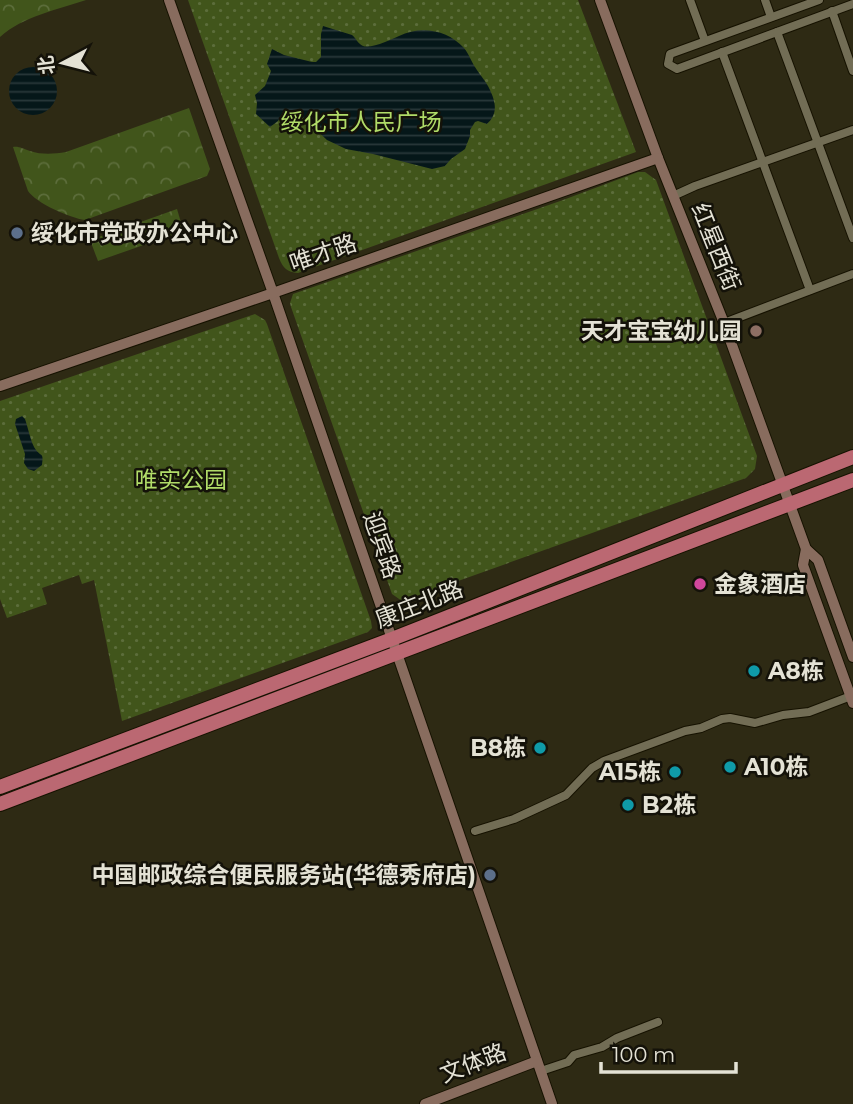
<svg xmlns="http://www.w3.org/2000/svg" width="853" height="1104" viewBox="0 0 853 1104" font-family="Montserrat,'Noto Sans SC',sans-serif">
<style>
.forest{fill:url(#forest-crowns)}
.park{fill:url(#park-dots)}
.water{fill:url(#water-rules)}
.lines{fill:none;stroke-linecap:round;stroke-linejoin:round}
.street-casing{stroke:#161200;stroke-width:10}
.secondary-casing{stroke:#161200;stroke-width:12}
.highway-casing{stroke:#161200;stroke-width:16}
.street{stroke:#726d55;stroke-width:8}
.secondary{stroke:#886c5e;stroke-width:10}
.highway{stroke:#bb6872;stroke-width:14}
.service-dot{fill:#5c6f8a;stroke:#141209;stroke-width:2.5}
.education-dot{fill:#8d6e63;stroke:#141209;stroke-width:2.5}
.hotel-dot{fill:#d1479c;stroke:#141209;stroke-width:2.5}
.culture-dot{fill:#0f9aa8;stroke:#141209;stroke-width:2.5}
.labels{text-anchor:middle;stroke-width:5;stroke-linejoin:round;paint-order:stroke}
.park-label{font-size:23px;fill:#b1dc68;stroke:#141209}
.poi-label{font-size:23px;font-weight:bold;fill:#e4e2d5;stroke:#141209;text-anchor:start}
.street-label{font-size:23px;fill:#e4e2d5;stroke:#141209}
</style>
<defs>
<pattern id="forest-crowns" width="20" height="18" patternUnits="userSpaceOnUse" patternTransform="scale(1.75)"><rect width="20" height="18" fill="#41551b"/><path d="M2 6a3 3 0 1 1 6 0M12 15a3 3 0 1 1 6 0" fill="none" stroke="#5c6d3b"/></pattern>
<pattern id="park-dots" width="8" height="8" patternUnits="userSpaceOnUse" patternTransform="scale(1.75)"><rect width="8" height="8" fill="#41551b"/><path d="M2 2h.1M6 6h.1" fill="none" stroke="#5c6d3b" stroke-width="1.8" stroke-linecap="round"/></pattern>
<pattern id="water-rules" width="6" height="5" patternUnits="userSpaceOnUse" patternTransform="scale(1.75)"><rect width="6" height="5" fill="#051719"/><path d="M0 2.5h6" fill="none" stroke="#29383a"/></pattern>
</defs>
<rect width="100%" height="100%" fill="#2e2a14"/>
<g class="forest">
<path d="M0,0h86c-29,10 -63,16 -86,37z"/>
<path d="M189,108l21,61 -3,7 -122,44c-15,-2 -49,-17 -57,-29l-15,-44c6,-1 10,2 17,4 12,4 24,3 36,1z"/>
<polygon points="177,209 182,226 181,232 98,261 90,240"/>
</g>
<g class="park">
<path d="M188,0h390l58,152 -338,121c-11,-1 -15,-5 -19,-15z"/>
<polygon points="638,172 645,172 656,180 757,456 755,469 746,478 402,601 392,594 291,307 290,303 293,294 563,200"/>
<polygon points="255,314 265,320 267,324 371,621 372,628 368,632 122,721 94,580 82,584 79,575 42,588 47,604 7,618 0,599 0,401"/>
</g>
<g class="water">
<path d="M323,26l29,9c4,3 6,9 11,11 9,3 29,-7 36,-10 22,-11 49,-6 65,12 5,6 7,13 11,19 5,8 11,14 15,23 6,13 8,24 -3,34l-9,-3 -3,1 -5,8v6l-5,13 -14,10 -6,7 -13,3 -59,-15 -27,-5 -19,-9 -21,-20 -16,-10 -7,2 -5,9 -8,6 -14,-13 1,-11 -2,-8 10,-9 6,-15 -4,-7 5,-15 12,6 28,7h4l5,-5v-23z"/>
<circle cx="33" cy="91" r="24"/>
<path d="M22,416l3,3c3,8 6,25 11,31 5,7 8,2 6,15l-8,6 -6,-2 -4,-6 1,-9 -10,-30 1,-5z"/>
</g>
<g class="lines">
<defs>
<g id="street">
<polyline points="690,0 705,41"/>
<polyline points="765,0 771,17"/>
<polyline points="819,0 670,54 668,64 677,69 853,4"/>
<polyline points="832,11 853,71"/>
<polyline points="777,32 853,238"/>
<polyline points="722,52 810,290"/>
<polyline points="673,196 695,186 853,130"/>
<polyline points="724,323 853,274"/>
<polyline points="475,831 514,819 566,795 592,768 604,761 685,731 701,728 722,719 730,718 755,723 783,715 809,712 851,696"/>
<polyline points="541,1071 568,1062 574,1055 602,1047 617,1038 658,1022"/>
</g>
<g id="secondary">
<polyline points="169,0 273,293 552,1104"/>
<polyline points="600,0 658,158 724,323 806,549"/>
<polyline points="0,386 273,293 658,158"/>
<polyline points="853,657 818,560 806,549 803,565 853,703"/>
<polyline points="425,1104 537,1061"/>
</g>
<g id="highway">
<polyline points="0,787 392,639 853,457"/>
<polyline points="0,804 853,480"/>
</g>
</defs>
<use href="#street" class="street-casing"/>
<use href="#secondary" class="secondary-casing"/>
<use href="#highway" class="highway-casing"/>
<use href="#street" class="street"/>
<use href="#secondary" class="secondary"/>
<use href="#highway" class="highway"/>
</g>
<g class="service-dot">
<circle cx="17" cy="233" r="7"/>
<circle cx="490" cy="875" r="7"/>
</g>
<circle class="education-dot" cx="756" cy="331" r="7"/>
<circle class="hotel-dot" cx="700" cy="584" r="7"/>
<g class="culture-dot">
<circle cx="754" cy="671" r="7"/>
<circle cx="540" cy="748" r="7"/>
<circle cx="730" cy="767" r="7"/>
<circle cx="675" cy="772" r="7"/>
<circle cx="628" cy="805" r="7"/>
</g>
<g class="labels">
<g class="park-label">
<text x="361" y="130">绥化市人民广场</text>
<text x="181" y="488">唯实公园</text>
</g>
<g class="poi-label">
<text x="31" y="241">绥化市党政办公中心</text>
<text x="742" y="339" text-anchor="end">天才宝宝幼儿园</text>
<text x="714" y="592">金象酒店</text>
<text x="768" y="679">A8栋</text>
<text x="526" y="756" text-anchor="end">B8栋</text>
<text x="744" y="775">A10栋</text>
<text x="661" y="780" text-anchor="end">A15栋</text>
<text x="642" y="813">B2栋</text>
<text x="476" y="883" text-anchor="end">中国邮政综合便民服务站(华德秀府店)</text>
</g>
<g class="street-label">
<text transform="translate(716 247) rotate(68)" y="8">红星西街</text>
<text transform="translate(323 253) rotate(-19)" y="8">唯才路</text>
<text transform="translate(382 545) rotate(71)" y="8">迎宾路</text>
<text transform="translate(419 604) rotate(-21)" y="8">康庄北路</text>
<text transform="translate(473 1063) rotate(-21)" y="8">文体路</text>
</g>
</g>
<g transform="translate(63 63) rotate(263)" stroke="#141209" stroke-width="5" paint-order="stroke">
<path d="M0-5L12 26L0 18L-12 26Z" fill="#e4e2d5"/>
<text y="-10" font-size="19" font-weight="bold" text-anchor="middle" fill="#e4e2d5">北</text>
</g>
<path d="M601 1062v10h135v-10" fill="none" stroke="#e4e2d5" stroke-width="3.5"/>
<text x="612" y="1062" font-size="21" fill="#e4e2d5" stroke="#141209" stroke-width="5" paint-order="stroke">100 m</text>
</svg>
